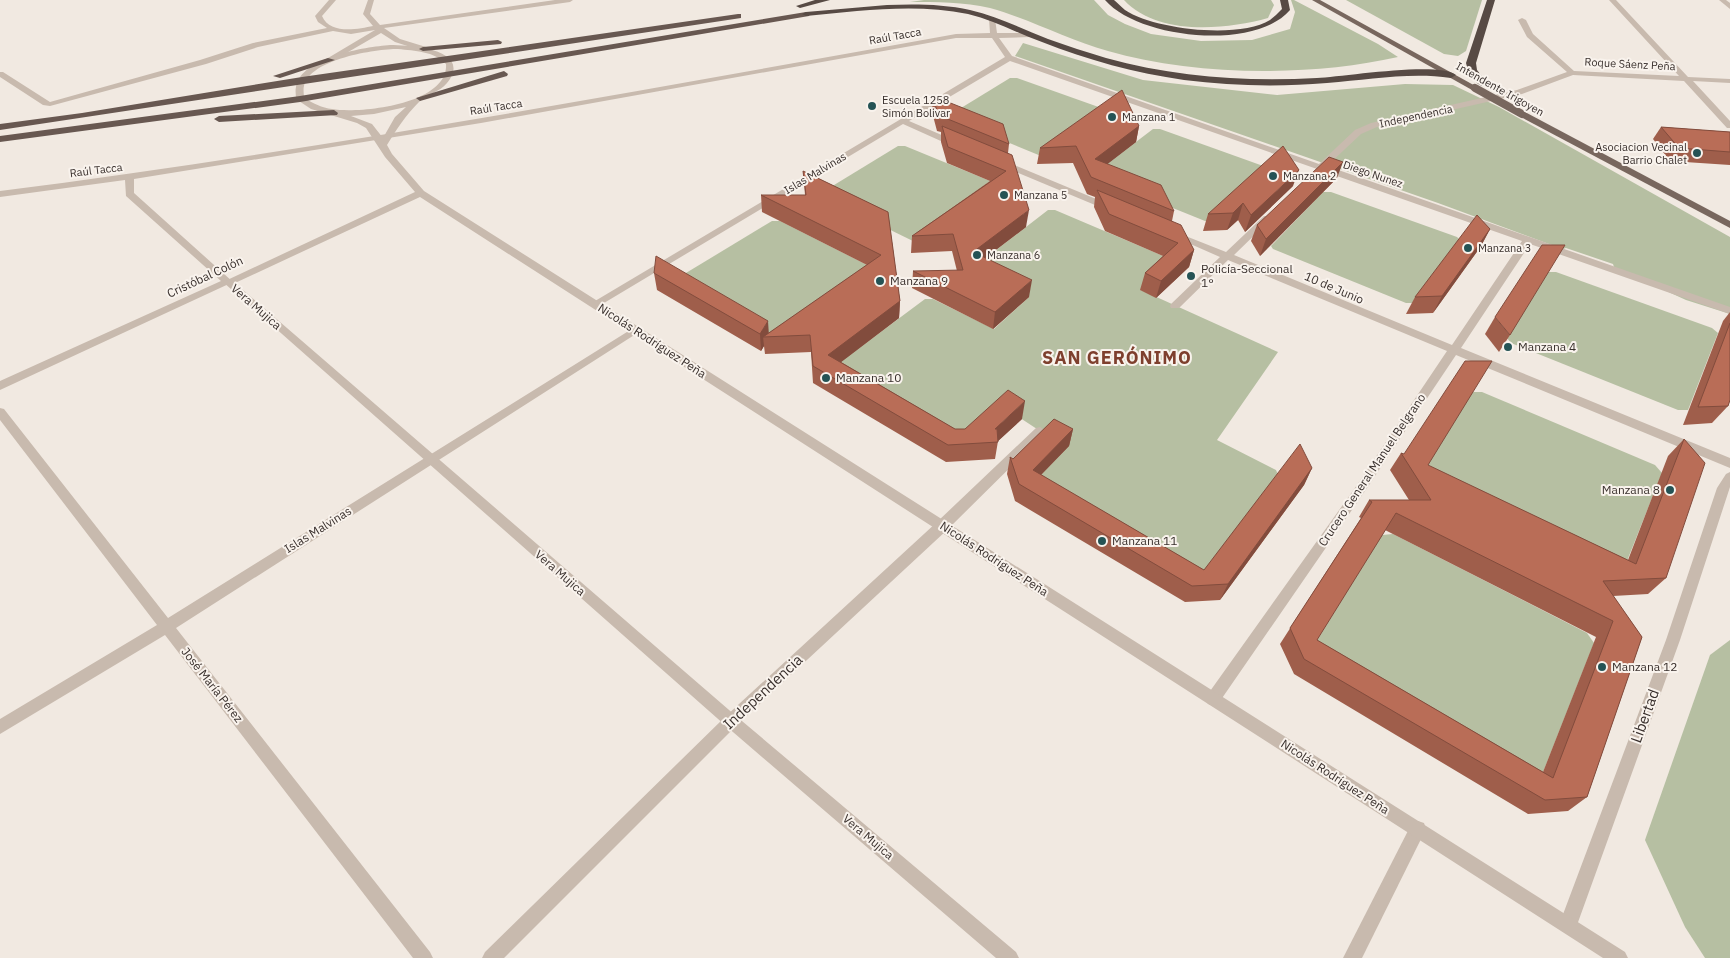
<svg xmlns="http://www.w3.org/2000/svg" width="1730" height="958" viewBox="0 0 1730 958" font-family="'IBM Plex Sans',sans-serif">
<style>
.green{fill:#b6bfa2}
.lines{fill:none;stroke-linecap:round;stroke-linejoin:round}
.minor{fill:#c8baae;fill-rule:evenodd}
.tertiary{fill:#c8baae;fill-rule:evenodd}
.primary{fill:#78675e;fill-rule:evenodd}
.trunk{fill:#685851;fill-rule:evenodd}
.motorway{fill:#574a44;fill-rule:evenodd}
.primary-bridge{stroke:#78675e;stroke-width:8}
.wall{fill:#9f5e4b;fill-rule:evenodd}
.shaded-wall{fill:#824c3d}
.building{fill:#b96d57;stroke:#824c3d;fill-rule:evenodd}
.poi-dot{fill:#255355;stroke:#f9f3ed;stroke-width:2}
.labels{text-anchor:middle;stroke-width:4;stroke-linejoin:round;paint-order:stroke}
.far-street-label{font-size:11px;fill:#382f2c;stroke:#f9f3ed}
.far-poi-label{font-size:11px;fill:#382f2c;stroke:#f9f3ed;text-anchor:start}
.poi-label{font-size:12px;fill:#382f2c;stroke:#f9f3ed;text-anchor:start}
.street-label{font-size:12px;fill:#382f2c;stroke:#f9f3ed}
.near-street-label{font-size:15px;fill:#382f2c;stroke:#f9f3ed}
.district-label{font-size:18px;font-weight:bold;letter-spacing:1px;fill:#7e3f2d;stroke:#f9f3ed}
</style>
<rect width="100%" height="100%" fill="#f1e9e1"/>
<g class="green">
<path d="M924,0h170l14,15 17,9 26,10 50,7 51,-1 38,-11 5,-17 -4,-12h3l84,44 20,13c-88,20 -204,19 -290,-6 -40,-11 -78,-32 -118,-43 -26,-6 -54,-6 -80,-6z"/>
<path d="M1124,0h147l3,5 -6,13c-43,12 -111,18 -144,-18z"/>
<polygon points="1346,0 1482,0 1466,51 1458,56 1444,54"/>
<polygon points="1023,43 1143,80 1277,95 1405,84 1453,85 1499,107 1730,237 1730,314 1686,300 1614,267 1613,264 1566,248 1563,249 1565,250 1438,203 1015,56"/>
<polygon points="1010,78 1017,78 1107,110 1041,156 949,118 948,116"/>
<polygon points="1153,129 1160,129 1266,167 1213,221 1205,221 1096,177 1094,174"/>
<polygon points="898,146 905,146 1000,185 917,243 821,196 821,193"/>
<polygon points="1323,192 1331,192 1457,237 1461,241 1415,303 1406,303 1273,249 1271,246"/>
<polygon points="1048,210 1055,210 1168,258 1141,290 1278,352 1217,440 1276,470 1279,477 1200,582 1034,490 1040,431 1005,408 964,446 831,369 925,299 933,299 994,329 1029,297 974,267"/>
<polygon points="772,221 780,221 877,270 783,341 676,279"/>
<polygon points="1548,272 1556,272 1712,328 1718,333 1688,410 1678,410 1511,343 1507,338"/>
<polygon points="1472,392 1482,392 1655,465 1662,473 1621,576 1418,479"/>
<polygon points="1393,534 1587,633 1594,643 1538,785 1310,652 1382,535"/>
<polygon points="1730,640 1730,958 1705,958 1685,927 1645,840 1710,655"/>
</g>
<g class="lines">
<g class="minor">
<path d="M329,0h7l-14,16c8,19 36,13 51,10l-10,-12 5,-14h6l-4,14 10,11 175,-25h18l-3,2 -186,26 16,11 26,8 1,2 -4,2 -28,-9 -14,-9 -50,29 -4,-2 1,-2 47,-28 -24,4 -18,-3 -75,16 -52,17 -156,42 -7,-1 -43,-28v-5h3l47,30 150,-42 53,-17 74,-15 -9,-6 -3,-6z"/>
<path d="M1609,0h7l72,77 42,2v4l-37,-2 37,40v7h-3l-43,-47 -111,-6 -51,19 -145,33 -16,7 -34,32 403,141v7l-200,-70 -69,104 269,110v10l-274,-113 -91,136 -147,213 -5,2 -5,-2 -3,-5 3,-5 149,-209 90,-134 -219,-91 -49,48h-8l-1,-2 1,-2 49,-47 -50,-22 5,-3 3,1 48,19 38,-36h6v4l-36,35 218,90 70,-104 -512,-180 -101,60 49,21v4h-6l-49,-22 -304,182 -4,1 -5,-3 415,-247 -13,-19h-36l-475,85 -347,56v14l99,89 -233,108v-9l221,-100 -95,-85 -1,-16 -125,17v-6c320,-41 638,-100 956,-157l34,-1 -1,-14 3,-2 3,2 2,14h33l4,2 -4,2 -31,1 13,18 307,108 36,-34 16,-7 146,-33 50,-18 -40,-35 -9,-17 4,-2 4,2 7,14 41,37 105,5z"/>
<polygon points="1719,0 1726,0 1730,3 1730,9"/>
<polygon points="1002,160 1113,206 1115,208 1113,210 1107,210 999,165 998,163"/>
<polygon points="635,327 639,328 640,330 639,332 176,628 430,952 433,958 413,958 165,635 0,734 0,719 157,625 0,420 0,408 4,409 168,618"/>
<polygon points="1040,427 1046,431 1044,434 947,530 736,726 504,958 482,958 485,952 726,716 937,522 1036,428"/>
<polygon points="1730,472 1730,487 1680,640 1577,925 1574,931 1568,934 1562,931 1559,925 1666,640 1717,488 1726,474"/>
<polygon points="1418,821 1424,823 1426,829 1362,958 1343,958 1412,823"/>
</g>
<path class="tertiary" d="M390,45c20,0 84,4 57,38 -7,9 -20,11 -28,19 -13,13 -23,28 -32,43l5,9 32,37 1201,761 3,6h-25l-1183,-761 -185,86 501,433 280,236 3,6h-23l-270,-232 -503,-444 192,-90 -30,-35 -19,-29 -9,-5 -46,-14 -15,-10c0,-4 -1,-8 0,-12 5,-30 69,-40 94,-42zM398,49c17,2 36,2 48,15 3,40 -86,50 -114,45 -10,-1 -19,-6 -28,-11 0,-3 -1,-9 0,-12 6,-27 71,-37 94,-37zM406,107l-11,10 -12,21 -11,-14 -21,-8 23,-2z"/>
<g class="primary">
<polygon points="1312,0 1320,0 1479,88 1472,90"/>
<polygon points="1519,112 1525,112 1730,221 1730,228 1519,116"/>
</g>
<g class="trunk">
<polygon points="806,12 810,14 809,16 300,102 0,142 0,136 300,96"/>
<polygon points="738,14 741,14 741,18 0,130 0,124 82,113 302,77"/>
<polygon points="498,40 502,42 501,44 423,51 419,49 423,47"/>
<polygon points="328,58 335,60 280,78 273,76"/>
<polygon points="504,71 508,74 507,76 420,101 416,98"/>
<polygon points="334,110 338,113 337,115 219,122 214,119 219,116"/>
</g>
<g class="motorway">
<polygon points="815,0 830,0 800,8 796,6"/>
<path d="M1105,0h9c4,3 7,7 11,10 30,20 115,29 145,10 4,-3 8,-7 12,-11l-2,-9h8l2,10c-35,41 -151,29 -185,-10z"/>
<path d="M1487,0h8l-19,63 1,7 10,13 -5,3c-8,-3 -14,-14 -16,-23z"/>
<path d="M887,5c28,-1 56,-1 83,5 27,6 52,19 78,29 19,7 39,13 58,19 69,19 140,24 211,20 25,-1 122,-17 139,-3l-5,3c-42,-6 -82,2 -124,5 -48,4 -96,3 -143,-3 -48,-7 -97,-20 -142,-38 -25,-9 -49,-22 -74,-28 -53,-11 -109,-3 -162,2l-4,-2 4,-2z"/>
</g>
<polyline class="primary-bridge" points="1475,88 1522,114"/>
</g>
<g class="wall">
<polygon points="933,96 1009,144 1008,153 1026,227 985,258 1029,297 993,329 912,288 913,271 957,271 952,251 911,253 912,236 990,181 947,163 941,142 941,132 937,131 932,112"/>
<polygon points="1139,126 1136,142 1107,164 1174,211 1172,221 1194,250 1189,267 1156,298 1140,290 1145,273 1163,256 1105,231 1094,207 1095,197 1087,194 1073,163 1037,164 1040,148"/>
<polygon points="1661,127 1730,132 1730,165 1670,161 1653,139"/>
<polygon points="803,171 888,212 900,301 899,318 841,362 955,429 965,429 1022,419 998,441 995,459 946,462 813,383 811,352 765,354 764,346 761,351 657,290 654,273 769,333 867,265 762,212 761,195 805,195"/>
<polygon points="1337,178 1260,256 1251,241 1257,225"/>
<polygon points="1293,186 1245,232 1238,220 1227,230 1203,231 1208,214"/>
<polygon points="1490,229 1481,246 1433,313 1406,314 1415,297"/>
<polygon points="1730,312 1730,400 1728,406 1712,423 1683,425 1723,321"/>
<polygon points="1495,317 1510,335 1499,352 1485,334"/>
<polygon points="1073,429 1069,446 1041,475 1204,570 1312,468 1304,485 1220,600 1185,602 1015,501 1007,474 1010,457 1013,459"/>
<path d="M1684,439l-18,139 -18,16 -35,2 29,41 -55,160 -19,14 -40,3 -234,-140 -14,-30 81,-126 -2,-1 10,-17h40l-19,-30 11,-17 227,107 40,-104zM1385,530l211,107 -53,135 -226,-132z"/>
</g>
<g class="shaded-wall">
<polygon points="1139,126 1136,142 1092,176 1095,159"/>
<polygon points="1343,162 1337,178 1260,256 1266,239"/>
<polygon points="1299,170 1293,186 1245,232 1251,215"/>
<polygon points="1243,203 1238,220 1227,230 1233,213"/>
<polygon points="1029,210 1026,227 971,269 973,252"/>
<polygon points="1490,229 1481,246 1433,313 1442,296"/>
<polygon points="1194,250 1189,267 1156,298 1161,281"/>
<polygon points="1032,280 1029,297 993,329 995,312"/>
<polygon points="900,301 899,318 828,372 828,355"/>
<polygon points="768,321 769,336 763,337 764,346 761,351 760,334"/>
<polygon points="1025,401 1022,419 997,442 995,429"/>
<polygon points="1073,429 1069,446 1029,487 1033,470"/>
<polygon points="1312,468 1304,485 1220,600 1228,584"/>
</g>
<g class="building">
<polygon points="1122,90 1139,126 1095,159 1161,185 1174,211 1091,177 1076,146 1040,148"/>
<polygon points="933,96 1003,124 1009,144 938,115"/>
<polygon points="942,126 1012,155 1029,210 973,252 1032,280 995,312 913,271 963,270 953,234 912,236 1006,171 948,147"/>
<polygon points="1661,127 1730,132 1730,152 1679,148"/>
<polygon points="1283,146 1299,170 1251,215 1243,203 1233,213 1208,214"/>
<polygon points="1329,157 1343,162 1266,239 1257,225"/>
<polygon points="803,171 888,212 900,301 828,355 955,429 965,429 1008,390 1025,401 995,429 997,429 998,442 948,445 813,366 810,335 763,337 881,255 761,195 806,195"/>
<polygon points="1097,190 1181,225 1194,250 1161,281 1145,273 1178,243 1109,214"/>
<polygon points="1477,215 1490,229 1442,296 1415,297"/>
<polygon points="1542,245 1565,245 1510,335 1495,317"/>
<polygon points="656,256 768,321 760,334 654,273"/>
<polygon points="1730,323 1730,400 1728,406 1698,407"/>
<path d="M1465,361h27l-64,104 208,99 48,-125 21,24 -39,115 -63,3 39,56 -55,160 -42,3 -241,-141 -14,-31 82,-126 -3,-2h62l-30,-47 3,1zM1396,513l217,108 -60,157 -236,-138z"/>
<polygon points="1054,419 1073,429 1033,470 1204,570 1300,444 1312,468 1228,584 1192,586 1019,484 1010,457 1013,459"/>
</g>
<g class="poi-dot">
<circle cx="872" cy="106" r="5"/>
<circle cx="1112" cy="117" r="5"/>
<circle cx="1697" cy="153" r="5"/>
<circle cx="1273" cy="176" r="5"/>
<circle cx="1004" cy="195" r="5"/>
<circle cx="1468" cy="248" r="5"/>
<circle cx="977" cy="255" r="5"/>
<circle cx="1191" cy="276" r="5"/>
<circle cx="880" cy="281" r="5"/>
<circle cx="1508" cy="347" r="5"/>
<circle cx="826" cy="378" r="5"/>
<circle cx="1670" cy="490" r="5"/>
<circle cx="1102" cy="541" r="5"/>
<circle cx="1602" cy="667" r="5"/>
</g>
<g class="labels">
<g class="far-street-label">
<text transform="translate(895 36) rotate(-10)" y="4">Raúl Tacca</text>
<text transform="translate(1630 64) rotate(3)" y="4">Roque Sáenz Peña</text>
<text transform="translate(1500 89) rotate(29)" y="4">Intendente Irigoyen</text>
<text transform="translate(496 107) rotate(-9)" y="4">Raúl Tacca</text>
<text transform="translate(1416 116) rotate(-12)" y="4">Independencia</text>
<text transform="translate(96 170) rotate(-7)" y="4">Raúl Tacca</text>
<text transform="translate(815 173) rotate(-31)" y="4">Islas Malvinas</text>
<text transform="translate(1373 174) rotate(19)" y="4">Diego Nunez</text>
</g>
<g class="far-poi-label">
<text x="882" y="104">Escuela 1258<tspan x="882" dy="13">Simón Bolivar</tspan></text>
<text x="1122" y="121">Manzana 1</text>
<text x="1687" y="151" text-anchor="end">Asociacion Vecinal<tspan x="1687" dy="13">Barrio Chalet</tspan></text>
<text x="1283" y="180">Manzana 2</text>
<text x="1014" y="199">Manzana 5</text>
<text x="1478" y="252">Manzana 3</text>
<text x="987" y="259">Manzana 6</text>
</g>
<g class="poi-label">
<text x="1201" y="273">Policía-Seccional<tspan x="1201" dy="14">1°</tspan></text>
<text x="890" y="285">Manzana 9</text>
<text x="1518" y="351">Manzana 4</text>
<text x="836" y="382">Manzana 10</text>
<text x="1660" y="494" text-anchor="end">Manzana 8</text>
<text x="1112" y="545">Manzana 11</text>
<text x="1612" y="671">Manzana 12</text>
</g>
<g class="street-label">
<text transform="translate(205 277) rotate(-25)" y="4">Cristóbal Colón</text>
<text transform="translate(1334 288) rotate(23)" y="4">10 de Junio</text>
<text transform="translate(256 307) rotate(41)" y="4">Vera Mujica</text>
<text transform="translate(652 341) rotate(33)" y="4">Nicolás Rodríguez Peña</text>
<text transform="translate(1372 470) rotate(-56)" y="4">Crucero General Manuel Belgrano</text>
<text transform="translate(318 530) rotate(-32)" y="4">Islas Malvinas</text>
<text transform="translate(994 559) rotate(33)" y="4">Nicolás Rodríguez Peña</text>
<text transform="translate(560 573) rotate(41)" y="4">Vera Mujica</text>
<text transform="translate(212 685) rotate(52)" y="4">José María Pérez</text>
<text transform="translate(1335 777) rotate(33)" y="4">Nicolás Rodríguez Peña</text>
<text transform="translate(868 837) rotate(40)" y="4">Vera Mujica</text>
</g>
<g class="near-street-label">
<text transform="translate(763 692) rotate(-43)" y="5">Independencia</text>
<text transform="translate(1645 716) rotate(-70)" y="5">Libertad</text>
</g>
<g class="district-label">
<text x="1117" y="364">SAN GERÓNIMO</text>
</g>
</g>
</svg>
